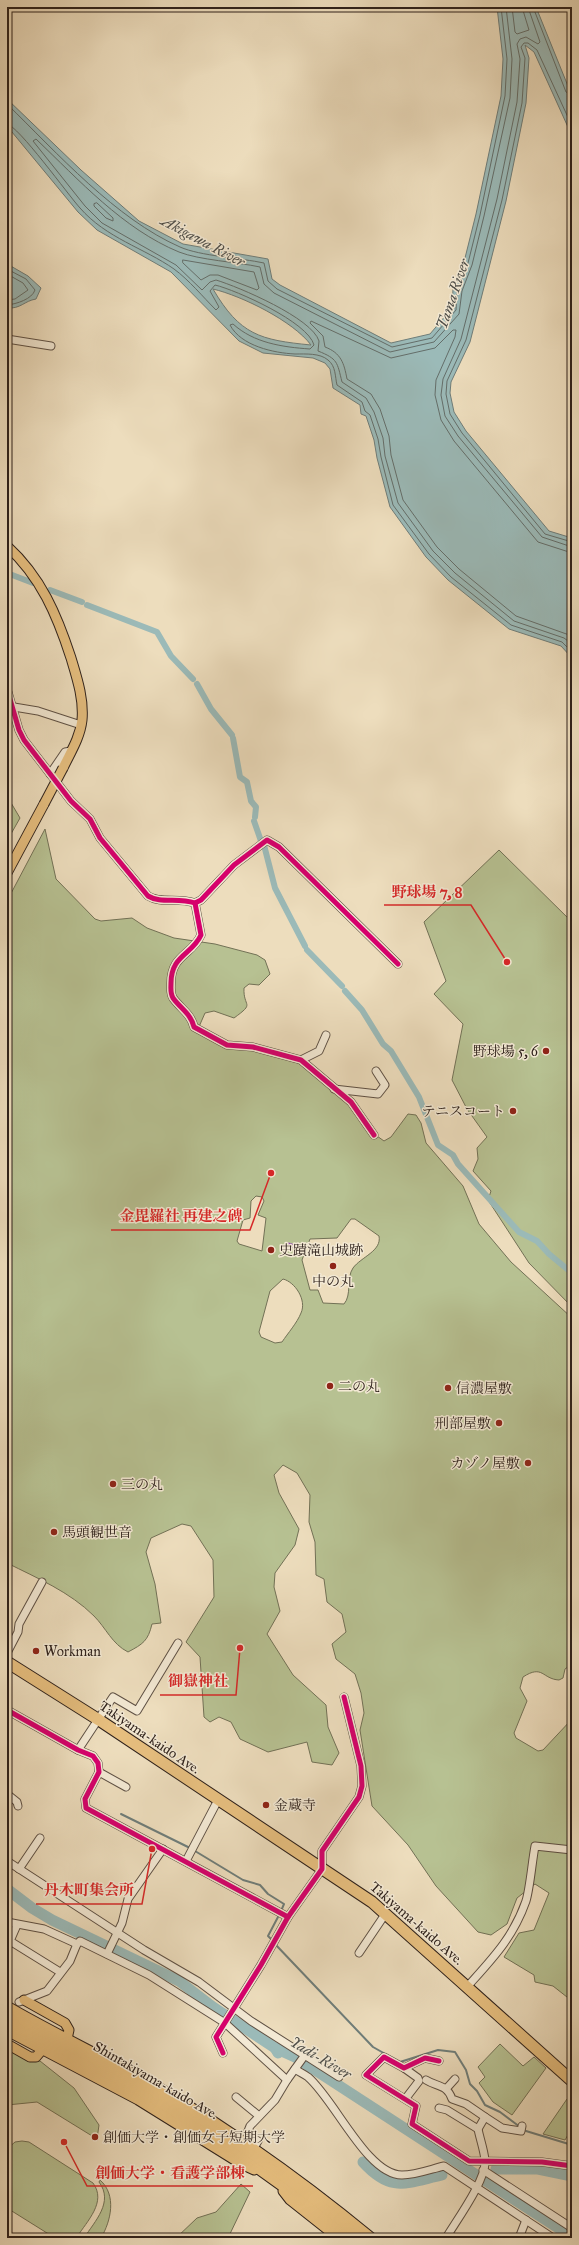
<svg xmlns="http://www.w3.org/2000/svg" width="579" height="2245" viewBox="0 0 579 2245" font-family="'IM FELL Great Primer','Noto Serif JP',serif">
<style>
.green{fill:#b7c192;stroke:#727156;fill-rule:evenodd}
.water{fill:#9bbab8;stroke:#6f7d79;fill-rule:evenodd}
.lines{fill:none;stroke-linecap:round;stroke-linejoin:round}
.shore{stroke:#646e6a;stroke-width:1}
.stream{stroke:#6f7d79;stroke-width:2}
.canal{stroke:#9bbab8;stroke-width:6}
.river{stroke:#9bbab8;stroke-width:11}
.minor-casing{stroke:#5e5044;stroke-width:9}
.major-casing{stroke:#2e211b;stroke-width:11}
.highway-casing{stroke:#2e211b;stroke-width:13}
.minor{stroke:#f3e9d4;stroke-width:7}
.major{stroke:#e6be7e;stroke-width:9}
.highway{stroke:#e6be7e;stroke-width:11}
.major-bridge-casing{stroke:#2e211b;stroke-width:11;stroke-linecap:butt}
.major-bridge{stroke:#e6be7e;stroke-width:9}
.quiet{stroke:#8e44ad;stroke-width:4;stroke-dasharray:8 4;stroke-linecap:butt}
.cycleway-casing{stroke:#f3e9d4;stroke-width:8}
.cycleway{stroke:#d6006c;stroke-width:5}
.poi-dot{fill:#8f2418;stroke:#f3e9d4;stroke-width:1.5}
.labels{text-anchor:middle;stroke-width:3;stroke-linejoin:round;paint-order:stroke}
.poi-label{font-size:14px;fill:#2e211b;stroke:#f3e9d4;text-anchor:start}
.street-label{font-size:14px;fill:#2e211b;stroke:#f3e9d4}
.water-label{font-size:15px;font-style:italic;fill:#4f4f4a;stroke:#f3e9d4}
.leader{fill:none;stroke:#d62828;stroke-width:1.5}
.callout-dot{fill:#d62828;stroke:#f3e9d4;stroke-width:1.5}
.callout-label{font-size:15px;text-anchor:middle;font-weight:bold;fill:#d62828;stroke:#f3e9d4;stroke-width:3;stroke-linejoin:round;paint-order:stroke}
</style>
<rect width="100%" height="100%" fill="#edddbd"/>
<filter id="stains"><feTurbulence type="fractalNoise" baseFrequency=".005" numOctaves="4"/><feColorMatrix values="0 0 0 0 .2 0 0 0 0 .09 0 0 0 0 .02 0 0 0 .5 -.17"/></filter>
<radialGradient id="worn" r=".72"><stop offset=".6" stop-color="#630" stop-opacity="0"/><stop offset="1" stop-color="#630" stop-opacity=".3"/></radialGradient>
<g class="green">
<polygon points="7,796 20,818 7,841"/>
<path d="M45,829l11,50 39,40 6,2 31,-3 15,10 27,10 41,6 42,11 8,5 5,14 -11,11 -10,-1 -5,4c-1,20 12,14 -10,30l-20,-7 -9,2 -7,16 11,8 89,23 51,43 28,33 7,5 7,-4 17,-23 8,1 5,8 5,20 37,43 16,38 32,38 61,56v346l-7,5 -2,9 -4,2c-17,-1 -16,-16 -36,-3l-3,11 7,13 -13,32 2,5 22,13 5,-1 29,-31v282l-19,-15 -18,-4 -1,-7 -30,-18 15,-24 15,-3 15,-37 -14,-9 -18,14 -10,26 -16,11 -13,-3 -42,-46 -28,-41 -36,-39 -12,-76 4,-17 -3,-20 -6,-19 -19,-15 -4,-15 14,-12 -4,-18 -15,-12 -3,-23 -8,-4 -1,-33 -6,-20 1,-27 -13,-22 -14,-8 -9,10 5,18 20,36 -4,16 -20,28 -1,14 6,24 -13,23 26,41 33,30 2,22 11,26 -7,12 -20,-3 -5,-20 -39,10 -28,-13 -9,-17 -12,-5 -9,5 -6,-5 -4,-60 -14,-15 28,-45 -1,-37 -22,-34 -9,-2 -31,14 -5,14 9,32 6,39 -9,1c-4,17 -9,20 -24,28 -16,-8 -22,-24 -34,-36 -24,-24 -57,-38 -87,-53v-662zM256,1196l6,1 2,4 -6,14 8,3 -4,33 -23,-7 -2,-3 6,-21 7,-2 1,-17zM351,1219h4l24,17c3,15 -18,21 -26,32 -7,10 -1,27 -9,36l-21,-1 -5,-13h-8l-8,-30 8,-21 27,-1zM283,1279c12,3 24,21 18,34 -4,10 -13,20 -19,29l-7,1 -14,-6 -2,-5 11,-41z"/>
<polygon points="499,850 572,922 572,1307 529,1263 488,1200 491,1191 473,1171 478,1159 477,1148 487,1137 467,1109 452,1080 463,1024 434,994 446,981 424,922"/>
<polygon points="500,2044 523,2066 534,2057 546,2068 512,2115 493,2102 479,2083 485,2077 478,2067"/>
<polygon points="7,2049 28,2061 40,2061 74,2088 99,2125 97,2139 37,2102 7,2105"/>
<polygon points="567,2099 572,2103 572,2128 565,2140 543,2134"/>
<path d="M22,2141l7,1 64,41c14,19 -6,38 -16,54l-22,1 -48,-30v-59l8,-7z"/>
<path d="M100,2180c17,15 11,41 1,58h-17c11,-17 30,-36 15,-56z"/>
<polygon points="241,2184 250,2192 228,2238 176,2238 197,2218 216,2212"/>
</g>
<g class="water">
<path d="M497,7h39l36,89v40l-38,-84 -9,-7 4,13 -3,45 -20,98 -36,141 -19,40 -1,11 4,19 12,19 83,100 23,7v120l-11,-12 -52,-17 -61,-49 -22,-23 -36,-50 -13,-49 -3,-18 -8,-24 -5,-2 -1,-9 -27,-17 -3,-19 -5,-6 -12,-5 -50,-5 -24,-12 -68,-69 -74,-42 -19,-18 -71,-86v-27l74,71 58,51 44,23 85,15 4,20 8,6 111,58 39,-9 22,-26 1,-19 11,-27 12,-48 25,-118 2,-37zM213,289c29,7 80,32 98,56 -51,-5 -71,-10 -98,-56z"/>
<path d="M9,258v7l19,11 13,12 -5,11c-12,2 -15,10 -29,9v-47z"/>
</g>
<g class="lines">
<g class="shore">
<path d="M506,7l6,52 -2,39 -26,118 -12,49 -10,26 -3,23 -25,28 -44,10 -116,-59 -10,-9 -4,-17c-23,-5 -61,-7 -81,-15 -56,-23 -100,-72 -143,-113l-3,2 52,65 17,17 74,42 26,25 8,-8 6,-2c23,7 96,38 103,61 0,3 -1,7 -1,10 20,8 19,11 24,31l24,16 8,14 9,26 2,18 13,47 35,48 22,22 59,48 50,17 8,6"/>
<polyline points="512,7 515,32 517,34 529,30 522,7"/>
<polyline points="528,7 540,42 538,44 526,37 520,39 517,44 520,59 517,102 497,199 461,339 443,379 441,395 445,416 458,436 542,537 572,547"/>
<polyline points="533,7 566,92 572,95"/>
<path d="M7,104c50,49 109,115 173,143 20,9 61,11 84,16l4,18 9,8 115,58 40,-9 24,-28 1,-20 11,-27 12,-48 25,-119 2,-37 -6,-52"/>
<path d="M7,124c11,1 62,72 73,84 26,30 64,40 94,61 15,11 29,28 42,41l3,-3 -9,-16 5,-6c21,5 93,37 99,60l-4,4c-28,-2 -56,-6 -77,-25l-3,1c11,21 44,28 65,29 11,0 25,-1 33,6 8,6 7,17 9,25l25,17 3,9 5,4 8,24 3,18 12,48 36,49 22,23 60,48 51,17 10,10"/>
<polyline points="572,126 537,50 528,43 524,43 521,47 525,58 522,103 502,200 466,340 447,381 446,394 450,414 462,433 545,534 572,542"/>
<polygon points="97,203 113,218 113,221 106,218 94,206 94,204"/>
<polygon points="183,260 254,272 259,288 257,290 218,275 210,275 201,280 183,263"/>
<path d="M7,269l19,10 9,11c-3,9 -18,14 -28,15"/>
<polyline points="7,274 23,283 28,290 15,299 7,300"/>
<path d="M572,553l-34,-11 -84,-101 -13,-21 -6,-25 1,-15 19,-43 1,-7h-3l-18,18 -44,10 -80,-37 -1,2 13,13 2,11c16,6 19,16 22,32l24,15 9,15 9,27 2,19 12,45 34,47 22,22 57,47 56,20"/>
</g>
<g class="stream">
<polyline points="121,1814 190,1848"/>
<polyline points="195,1851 243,1880 260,1885 268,1894 284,1904 281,1911"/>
<polyline points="273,1941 268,1936 278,1917"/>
<polyline points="275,1944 373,2047 396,2060"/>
<polyline points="400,2062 438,2050 455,2052 466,2070 470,2084 477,2091 485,2105 500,2112 520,2127"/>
<polyline points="526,2131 572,2145"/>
</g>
<g class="canal">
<polyline points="7,573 33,583"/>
<polyline points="50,590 82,602"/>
<polyline points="87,605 157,632 171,656 193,679"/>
<polyline points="197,684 211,709 232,735"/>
<polyline points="233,738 240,777 247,782 251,801 256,807 255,817"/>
<polyline points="254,821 261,841"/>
<polyline points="264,845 275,888 305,946"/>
<polyline points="307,950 342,986"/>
<polyline points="345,991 362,1010 383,1044 391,1051 419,1097 438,1145 453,1155 458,1164 519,1232 537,1241 549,1254 572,1273"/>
</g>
<g class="river">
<polyline points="7,1889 32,1908 52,1920 179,1981 213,2007 275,2048 278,2053"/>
<polyline points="275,2048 295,2057 572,2237"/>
<path d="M363,2162c28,31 43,21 79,13"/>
<polyline points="496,2169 538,2169 572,2176"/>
</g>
<defs>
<g id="minor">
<polyline points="7,339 51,346"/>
<path d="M7,689l12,41 5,10 47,61 19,18 10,19 48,58c13,8 30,1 47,7l6,-3 33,-35 33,-25 12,7 119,117"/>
<polyline points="14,707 38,711 81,725"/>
<polyline points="50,774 65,752 71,751"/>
<path d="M195,903l6,32c-9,20 -30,20 -30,48 0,5 -1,10 2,15 8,11 18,16 21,29l33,18 26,2 48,13 50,42 23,33"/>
<polyline points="301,1060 319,1051 326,1035"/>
<polyline points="334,1089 378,1094 385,1085 376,1071"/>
<polyline points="7,1653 18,1632 19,1624 42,1582"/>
<polyline points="7,1710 78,1750 93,1756 98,1763 99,1772 85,1799 86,1808 288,1917"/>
<polyline points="78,1750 113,1697 137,1711 178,1643"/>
<polyline points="99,1772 126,1787"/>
<polyline points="7,1794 17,1802 18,1806"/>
<polyline points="7,1861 144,1950 199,1982 251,2021 339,2077"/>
<polyline points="186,1861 218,1800"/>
<polyline points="19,1869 40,1838"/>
<polyline points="7,1922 44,1929 77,1944"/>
<polyline points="17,1925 10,1941 60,1972"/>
<polyline points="359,1953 386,1913"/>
<polyline points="107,1954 122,1923 128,1899 163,1849"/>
<path d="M467,1987c25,-28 46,-49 59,-86 4,-13 6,-39 9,-55l37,4"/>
<polyline points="19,2002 47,1991 70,1961 77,1944 80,1941 149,1975 225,2023 287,2080"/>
<polyline points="223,2053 216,2037 261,1965 288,1917 322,1869 322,1851 359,1797 362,1786 361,1766 344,1697"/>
<polyline points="439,2061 425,2058 404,2068 384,2057 366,2075 416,2106 412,2124 469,2161 542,2162 572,2166"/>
<polyline points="404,2068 418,2078 419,2081 406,2098"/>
<path d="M295,2069c4,3 9,5 13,8 27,23 59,98 94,98 14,0 29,-6 42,-9l109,72"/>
<path d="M426,2080c11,7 21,4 26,19l14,5 19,13"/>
<polyline points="446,2089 455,2079"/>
<polyline points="236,2097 259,2116"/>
<polyline points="439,2108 447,2110 478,2129"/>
<polyline points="254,2148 258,2141 249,2135 248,2131 250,2126 275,2100 287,2080 305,2055"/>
<polyline points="483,2170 572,2228"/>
<path d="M446,2238c10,-17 41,-59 39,-78 -1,-10 -5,-21 -7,-31l7,-12 17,11 19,3 1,-5"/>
<polyline points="519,2238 526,2220"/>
</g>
<g id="major">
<path d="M7,546c34,31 50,69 64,112 6,20 13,41 11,62 -2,18 -12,33 -19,48"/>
<polyline points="7,873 44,804"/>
<polyline points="24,2000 65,2023 69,2030 67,2039"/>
<path d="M7,2006c55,32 113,58 168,91 69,42 134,89 197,141"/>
<path d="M7,2014c55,32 113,58 167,91 66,39 128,84 187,133"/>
<path d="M7,2022c44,27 92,48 137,74 72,42 140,89 204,142"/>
<polyline points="7,2031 138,2100 241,2164 254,2170"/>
<polyline points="7,2044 30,2057 36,2057 42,2050"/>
<polyline points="283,2191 290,2200 338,2238"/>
</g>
<polyline id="highway" points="7,1662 99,1720 372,1902 572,2081"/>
</defs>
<use href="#minor" class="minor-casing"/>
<use href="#major" class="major-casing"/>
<use href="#highway" class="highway-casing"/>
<use href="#minor" class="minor"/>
<use href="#major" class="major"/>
<use href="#highway" class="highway"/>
<defs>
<polyline id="major-bridge" points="44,804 63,768"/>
</defs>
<use href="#major-bridge" class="major-bridge-casing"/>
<use href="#major-bridge" class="major-bridge"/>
<polyline class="quiet" points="286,1244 301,1248"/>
<defs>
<g id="cycleway">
<path d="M7,689l12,41 5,10 47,61 19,18 10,19 48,58c13,8 30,1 47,7l6,-3 33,-35 33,-25 12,7 119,117"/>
<path d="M195,903l6,32c-9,20 -30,20 -30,48 0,5 -1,10 2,15 8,11 18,16 21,29l33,18 26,2 48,13 50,42 23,33"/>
<polyline points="7,1710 78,1750 93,1756 98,1763 99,1772 85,1799 86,1808 288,1917"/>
<polyline points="223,2053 216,2037 261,1965 288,1917 322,1869 322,1851 359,1797 362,1786 361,1766 344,1697"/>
<polyline points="439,2061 425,2058 404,2068 384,2057 366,2075 416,2106 412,2124 469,2161 542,2162 572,2166"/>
</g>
</defs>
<use href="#cycleway" class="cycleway-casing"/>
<use href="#cycleway" class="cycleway"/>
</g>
<g class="poi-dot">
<circle cx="546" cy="1051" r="4"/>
<circle cx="513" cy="1111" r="4"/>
<circle cx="271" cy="1250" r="4"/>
<circle cx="333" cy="1266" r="4"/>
<circle cx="330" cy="1386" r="4"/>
<circle cx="448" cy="1388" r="4"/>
<circle cx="499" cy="1423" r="4"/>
<circle cx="528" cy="1463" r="4"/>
<circle cx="113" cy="1484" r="4"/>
<circle cx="54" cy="1532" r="4"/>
<circle cx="36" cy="1651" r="4"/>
<circle cx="266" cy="1805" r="4"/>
<circle cx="95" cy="2137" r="4"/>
</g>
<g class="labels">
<g class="poi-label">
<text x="538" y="1056" text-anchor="end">野球場 5, 6</text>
<text x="505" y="1116" text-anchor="end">テニスコート</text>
<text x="279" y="1255">史蹟滝山城跡</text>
<text x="333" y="1286" text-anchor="middle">中の丸</text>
<text x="338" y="1391">二の丸</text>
<text x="456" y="1393">信濃屋敷</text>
<text x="491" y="1428" text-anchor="end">刑部屋敷</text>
<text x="520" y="1468" text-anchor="end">カゾノ屋敷</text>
<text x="121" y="1489">三の丸</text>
<text x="62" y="1537">馬頭観世音</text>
<text x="44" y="1656">Workman</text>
<text x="274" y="1810">金蔵寺</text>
<text x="103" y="2142">創価大学・創価女子短期大学</text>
</g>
<g class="street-label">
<text transform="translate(150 1737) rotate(34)" y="5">Takiyama-kaido Ave.</text>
<text transform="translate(417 1923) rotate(41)" y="5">Takiyama-kaido Ave.</text>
<text transform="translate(156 2080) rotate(30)" y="5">Shintakiyama-kaido Ave.</text>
</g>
<g class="water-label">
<text transform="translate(203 241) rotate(28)" y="5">Akigawa River</text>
<text transform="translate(453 294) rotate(-71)" y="5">Tama River</text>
<text transform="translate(321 2058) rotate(31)" y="5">Yadi-River</text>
</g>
</g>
<path class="leader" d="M507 962L471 905H384M271 1173L250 1230H111M240 1648L236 1695H160M152 1849L142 1904H36M64 2142L87 2186H253"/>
<g class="callout-dot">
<circle cx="507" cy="962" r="4"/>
<circle cx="271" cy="1173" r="4"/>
<circle cx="240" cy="1648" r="4"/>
<circle cx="152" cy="1849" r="4"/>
<circle cx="64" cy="2142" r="4"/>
</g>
<g class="callout-label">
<text x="427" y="897">野球場 7, 8</text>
<text x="181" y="1221">金毘羅社 再建之碑</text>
<text x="198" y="1686">御嶽神社</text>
<text x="89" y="1895">丹木町集会所</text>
<text x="170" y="2178">創価大学・看護学部棟</text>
</g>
<rect width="579" height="2245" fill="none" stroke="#edddbd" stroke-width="24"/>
<rect x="8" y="8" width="563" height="2229" fill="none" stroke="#2e211b" stroke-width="2"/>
<rect x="12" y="12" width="555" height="2221" fill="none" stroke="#2e211b"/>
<rect width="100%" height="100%" filter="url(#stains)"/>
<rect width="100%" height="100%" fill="url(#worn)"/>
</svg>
